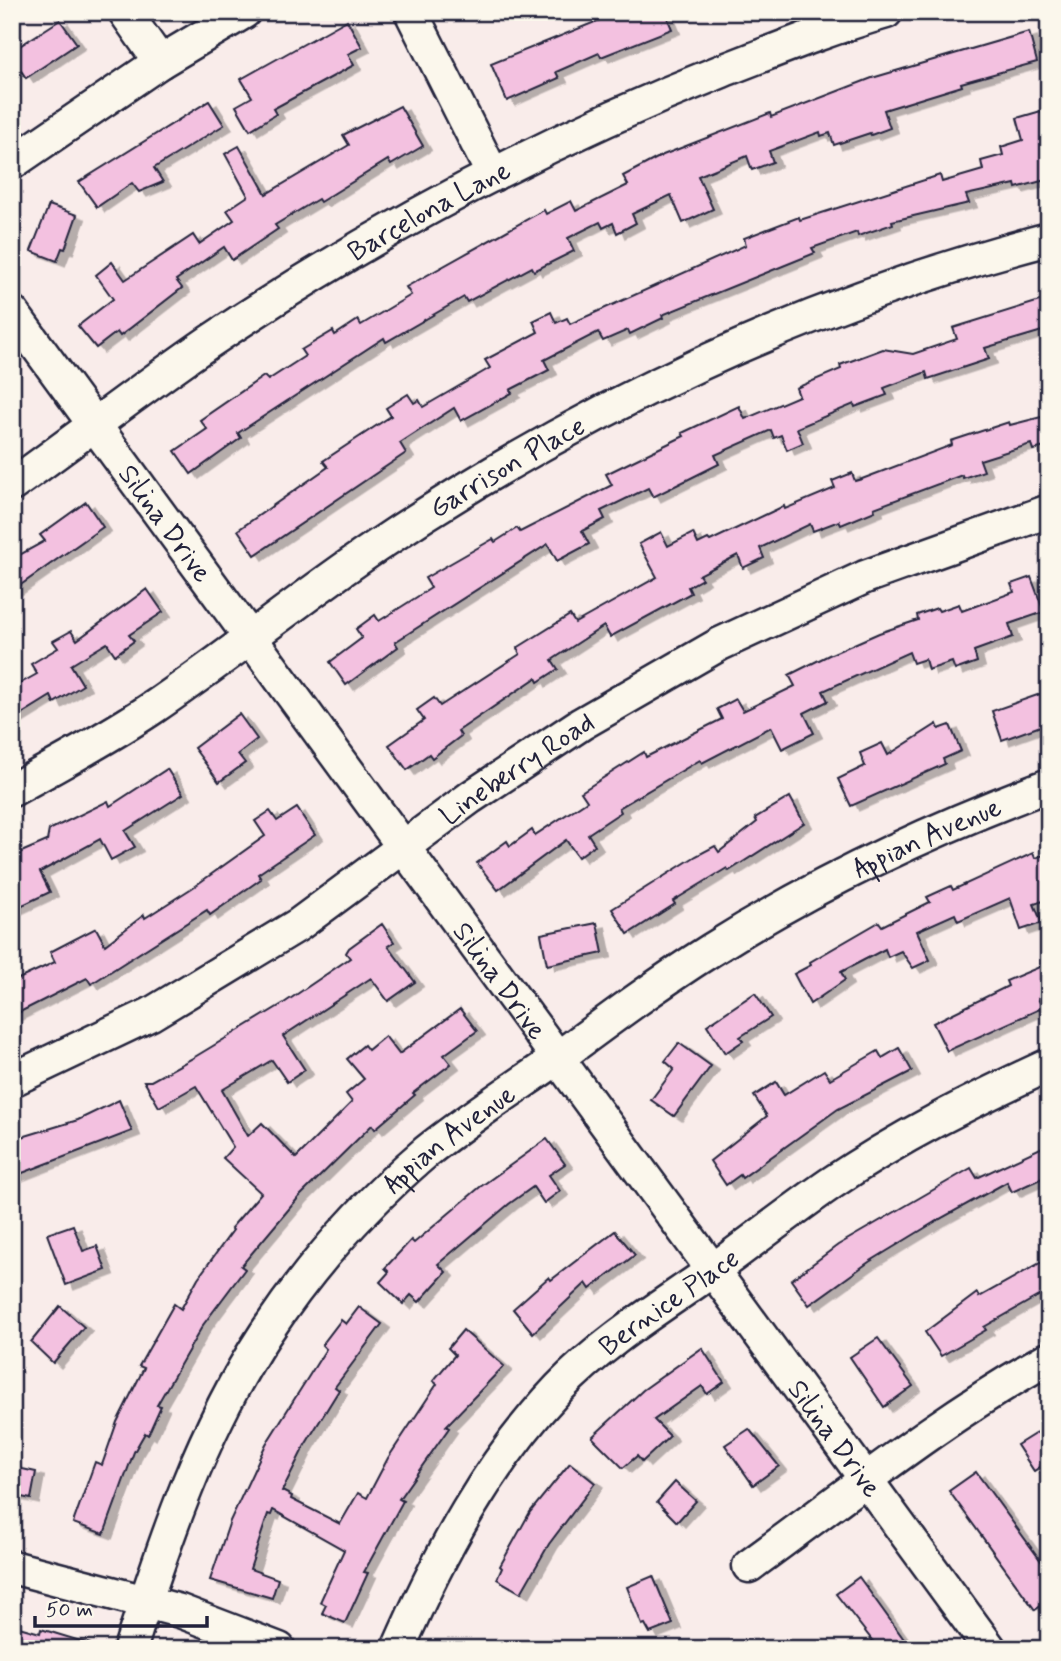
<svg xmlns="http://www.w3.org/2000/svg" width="1061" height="1661" viewBox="0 0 1061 1661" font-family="Mynerve,sans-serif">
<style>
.building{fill:#f3c1e0;stroke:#22223b;stroke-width:2;filter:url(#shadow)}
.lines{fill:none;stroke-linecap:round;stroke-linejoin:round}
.minor-casing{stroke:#22223b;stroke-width:37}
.minor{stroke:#fbf7ec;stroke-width:32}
.labels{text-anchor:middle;stroke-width:6;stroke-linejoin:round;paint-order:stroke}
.street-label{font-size:28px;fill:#22223b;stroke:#fbf7ec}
</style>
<defs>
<filter id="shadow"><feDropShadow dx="8" dy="4.5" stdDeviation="0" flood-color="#0004"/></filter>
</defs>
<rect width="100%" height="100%" fill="#f9ecea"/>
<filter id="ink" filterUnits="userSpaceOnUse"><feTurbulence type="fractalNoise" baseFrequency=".0143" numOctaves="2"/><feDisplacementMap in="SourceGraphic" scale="14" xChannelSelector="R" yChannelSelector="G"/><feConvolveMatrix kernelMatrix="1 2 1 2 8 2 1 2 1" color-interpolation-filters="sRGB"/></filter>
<g filter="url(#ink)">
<g class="building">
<polygon points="602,12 665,12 672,29 601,57 599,53 556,72 559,78 507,101 491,64 605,18"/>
<polygon points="60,20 77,44 26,78 12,57 12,51"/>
<polygon points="347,20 362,47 348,54 354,65 273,109 276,114 250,130 236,106 252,97 241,79"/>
<polygon points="1029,32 1037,62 961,83 962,86 884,110 890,128 871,135 870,133 834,145 830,133 821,136 820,132 769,151 773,162 752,170 747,156 698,176 713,209 683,223 671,195 632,214 636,223 617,233 613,223 603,228 600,222 568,238 574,251 534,271 532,267 467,302 464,297 386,342 384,338 238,433 241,438 191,474 175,451 207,429 200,420 264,376 268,380 305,356 301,350 333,331 335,335 358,320 361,325 411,295 406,287 544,210 546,214 571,201 576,211 628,185 623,176 663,155 770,113 771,117 872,78"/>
<polygon points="209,101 224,125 154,168 163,182 139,192 132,183 97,207 79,182"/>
<polygon points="400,106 423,146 391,165 388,160 320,202 318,199 275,225 278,229 232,260 224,247 176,280 182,288 120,336 117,332 96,348 78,326 113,299 96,275 112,262 125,280 193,235 199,244 234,220 227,210 248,196 225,154 239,146 266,194 349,145 343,135"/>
<polygon points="1041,111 1047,135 1042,137 1049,179 1016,188 1015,184 966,195 969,203 892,221 893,224 858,236 857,232 812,248 815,253 662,315 663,318 630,334 628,330 603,341 598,332 544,360 549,370 510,390 512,393 461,421 454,408 400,443 406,453 255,555 238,530 328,467 323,461 391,416 386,408 408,394 414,403 419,400 423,407 490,368 485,360 538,332 533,321 551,312 556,323 567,318 570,324 746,245 744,238 799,217 800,220 940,175 942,182 983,170 981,161 1003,155 1001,147 1023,140 1017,118"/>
<polygon points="49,205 77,215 65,249 62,248 57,261 31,251"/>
<polygon points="1049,298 1049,329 985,348 989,359 928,379 926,372 884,388 887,395 855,407 854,404 797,428 803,443 787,450 781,435 774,438 771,430 715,455 719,464 653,497 648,488 601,511 605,519 582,531 589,544 557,561 548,544 395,642 398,647 346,685 330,662 362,638 356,629 375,615 379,621 431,588 425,578 493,539 495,542 517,528 520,532 612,485 606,474 684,436 682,433 739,406 745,419 799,396 796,388 841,369 840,365 883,349 913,354 957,339 953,328"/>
<polygon points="1049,415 1049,446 1033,450 1031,444 980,460 984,471 963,478 962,475 874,508 875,511 841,525 839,521 813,531 810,524 760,548 764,558 743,568 738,555 699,575 702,579 688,587 691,593 610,637 604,626 552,660 558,669 538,682 536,678 458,731 461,736 432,758 429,754 407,770 389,745 424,720 417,710 434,698 440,706 520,654 517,648 570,615 575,623 657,577 639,544 661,532 668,546 693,533 698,544 708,539 710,541 784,506 785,509 835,488 832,481 852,473 855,481 862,479 952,445 951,441 1009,422 1010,425"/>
<polygon points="86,502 103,527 12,591 12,559 45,541 40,535"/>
<polygon points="1031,577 1044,612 1009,624 1013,637 974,651 977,662 955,670 952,662 928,670 925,659 913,663 909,652 823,691 828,701 804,713 814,733 782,749 771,727 702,763 700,760 619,808 621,812 588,834 595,845 578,857 566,840 498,890 477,863 507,841 510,846 532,830 535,835 587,801 581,792 644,752 646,757 722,719 717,709 736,699 743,711 795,686 789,675 829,655 879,633 918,620 917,615 937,608 939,611 959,604 962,611 1014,592 1011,584"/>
<polygon points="147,589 163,612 129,635 134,641 115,655 107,643 71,665 83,685 54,703 51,696 12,720 12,688 37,674 31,664 58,648 53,641 71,631 77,640"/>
<polygon points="1049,691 1049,723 1002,740 992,711"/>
<polygon points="239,714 257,739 238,754 245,763 219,782 194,748"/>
<polygon points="937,724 939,729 950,725 961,751 943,759 945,764 851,806 838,779 865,766 860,753 882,743 888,755"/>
<polygon points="167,769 183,794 125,831 135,847 111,860 100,839 40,872 50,892 12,910 12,856 47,841 49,830 108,801 110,806"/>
<polygon points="790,797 804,823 729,871 727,868 673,901 675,904 628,934 612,909 696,856 715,846 719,852 757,822 755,818"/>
<polygon points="297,808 315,835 258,874 261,879 210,915 207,910 91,984 87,978 12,1016 12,982 55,962 50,952 96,928 105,945 144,915 145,918 192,888 265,836 255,821 270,811 277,821"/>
<polygon points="1033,853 1035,858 1049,853 1049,899 1034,904 1042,923 1021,930 1010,898 958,921 955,914 917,931 930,960 913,968 901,951 888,957 885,949 841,972 845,980 810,1004 794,974 811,965 810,962 879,922 882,926 930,902 927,897 951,886 953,890"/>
<polygon points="597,923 603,953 547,965 541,934"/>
<polygon points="382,924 394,942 388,946 415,982 388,1001 371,978 283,1036 305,1070 287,1082 272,1060 222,1090 248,1136 262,1123 296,1158 352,1102 346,1094 364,1079 347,1059 364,1045 368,1050 385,1036 399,1054 460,1009 477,1031 444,1055 451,1064 413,1093 415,1095 375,1129 372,1125 299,1197 241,1266 245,1269 203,1325 157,1405 161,1406 148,1435 145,1433 134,1452 104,1534 73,1523 95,1462 102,1465 117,1422 144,1368 139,1366 174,1304 181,1309 198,1278 233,1230 231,1228 261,1193 223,1158 233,1147 196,1086 159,1107 144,1081 151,1081 193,1058 284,1003 350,958 346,953 349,948"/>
<polygon points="1049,963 1049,993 1038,998 1042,1008 947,1051 933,1023 1008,986 1006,981"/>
<polygon points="755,993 771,1017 740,1037 743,1041 725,1053 707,1025"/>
<polygon points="679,1043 711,1066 674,1116 651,1100 674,1069 665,1061"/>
<polygon points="899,1048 912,1071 838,1109 742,1178 740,1175 726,1185 710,1161 767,1116 754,1096 776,1082 784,1095 824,1070 830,1079 878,1051 882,1058"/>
<polygon points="119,1100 132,1131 12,1177 12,1140 78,1120"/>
<polygon points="547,1139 565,1164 549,1175 560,1191 544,1203 533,1187 509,1204 438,1264 446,1272 419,1302 411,1295 403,1304 380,1282 389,1272 385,1268 411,1240 414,1243 480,1187"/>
<polygon points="1049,1144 1049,1175 1012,1192 1007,1182 938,1220 869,1262 809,1305 791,1280 838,1245 971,1168 977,1178"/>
<polygon points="73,1225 83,1251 97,1246 106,1270 66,1285 47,1234"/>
<polygon points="615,1231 635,1255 590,1289 586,1283 533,1333 513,1309 549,1277 551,1280"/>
<polygon points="1049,1258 1049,1290 984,1327 986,1330 941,1356 925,1332 977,1293 979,1297"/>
<polygon points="60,1306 84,1327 53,1363 31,1342"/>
<polygon points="359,1307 382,1324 335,1387 339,1390 305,1445 282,1491 292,1496 291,1499 340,1524 358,1493 367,1498 388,1458 437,1384 433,1381 455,1355 448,1348 463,1330 504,1366 446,1426 449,1428 399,1499 403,1501 364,1572 368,1573 345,1623 322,1613 326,1605 320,1602 344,1550 273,1510 271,1515 268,1514 250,1569 278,1579 272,1598 210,1580 230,1521 266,1444 326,1349 322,1345 341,1320 346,1324"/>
<polygon points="878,1338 913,1386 884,1407 850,1357"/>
<polygon points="702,1348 724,1382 707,1394 702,1386 654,1420 670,1436 642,1462 637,1456 623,1468 592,1437 643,1390"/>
<polygon points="1049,1425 1049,1461 1034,1471 1017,1445"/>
<polygon points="749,1429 779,1466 753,1485 725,1445"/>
<polygon points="570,1463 595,1483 549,1544 521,1593 497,1579 502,1568 500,1566 530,1512"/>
<polygon points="18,1468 36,1472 31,1499 12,1495 12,1473 17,1474"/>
<polygon points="976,1472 1049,1572 1049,1600 1035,1610 949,1491"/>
<polygon points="675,1482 696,1501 677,1522 657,1502"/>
<polygon points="653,1576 673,1624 650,1633 645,1624 642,1625 627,1587"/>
<polygon points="859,1577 911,1649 879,1649 836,1594"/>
<polygon points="19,1627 40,1633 41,1629 90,1644 89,1649 13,1649"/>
</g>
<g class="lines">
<defs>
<g id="minor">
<polyline points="125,12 160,62"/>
<polyline points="411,12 493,175"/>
<polyline points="12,163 160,62 244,12"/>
<path id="s1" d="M12,312l978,1337"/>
<path id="s2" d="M12,485c66,-47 130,-97 197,-143 161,-108 333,-200 513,-271 54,-21 108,-43 164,-59"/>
<path id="s3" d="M12,790c47,-26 94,-51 139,-81 77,-52 149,-111 226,-163 205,-138 433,-245 672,-307"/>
<path id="s4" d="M12,1080l139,-66 147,-89 173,-128 110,-73 139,-80 145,-67 184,-66"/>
<path d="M749,1566c99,-72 194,-149 300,-208"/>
<polyline points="12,1567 180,1611 279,1649"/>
<path id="s5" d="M130,1649c35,-109 72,-219 135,-315 44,-66 100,-130 161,-182 41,-33 86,-62 129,-92 51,-38 102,-76 156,-110 106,-67 221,-121 338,-165"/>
<path id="s6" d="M398,1649c41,-94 90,-186 161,-261 42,-44 97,-78 147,-113 42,-30 82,-62 124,-91 69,-47 143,-84 219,-119"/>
</g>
</defs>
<use href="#minor" class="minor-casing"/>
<use href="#minor" class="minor"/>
</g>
</g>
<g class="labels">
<g class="street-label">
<text dy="10" stroke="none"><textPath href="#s2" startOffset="500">Barcelona Lane</textPath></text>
<text dy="10" stroke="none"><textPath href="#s3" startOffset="592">Garrison Place</textPath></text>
<text dy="10" stroke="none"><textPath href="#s1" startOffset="261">Silina Drive</textPath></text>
<text dy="10" stroke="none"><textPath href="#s4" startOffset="595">Lineberry Road</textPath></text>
<text dy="10" stroke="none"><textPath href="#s5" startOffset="1181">Appian Avenue</textPath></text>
<text dy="10" stroke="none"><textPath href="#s1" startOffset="828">Silina Drive</textPath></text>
<text dy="10" stroke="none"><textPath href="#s5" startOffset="614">Appian Avenue</textPath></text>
<text dy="10" stroke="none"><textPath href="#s6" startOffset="448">Bernice Place</textPath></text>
<text dy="10" stroke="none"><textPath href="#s1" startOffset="1395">Silina Drive</textPath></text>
</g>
</g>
<rect width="1061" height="1661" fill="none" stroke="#fbf7ec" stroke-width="42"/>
<rect x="21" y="21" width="1019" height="1619" fill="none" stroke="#22223b" stroke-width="2.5" filter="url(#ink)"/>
<path d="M35 1616v10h172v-10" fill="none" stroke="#22223b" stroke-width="3.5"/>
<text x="46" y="1616" font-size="21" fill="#22223b" stroke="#fbf7ec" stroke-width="5" paint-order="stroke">50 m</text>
</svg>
